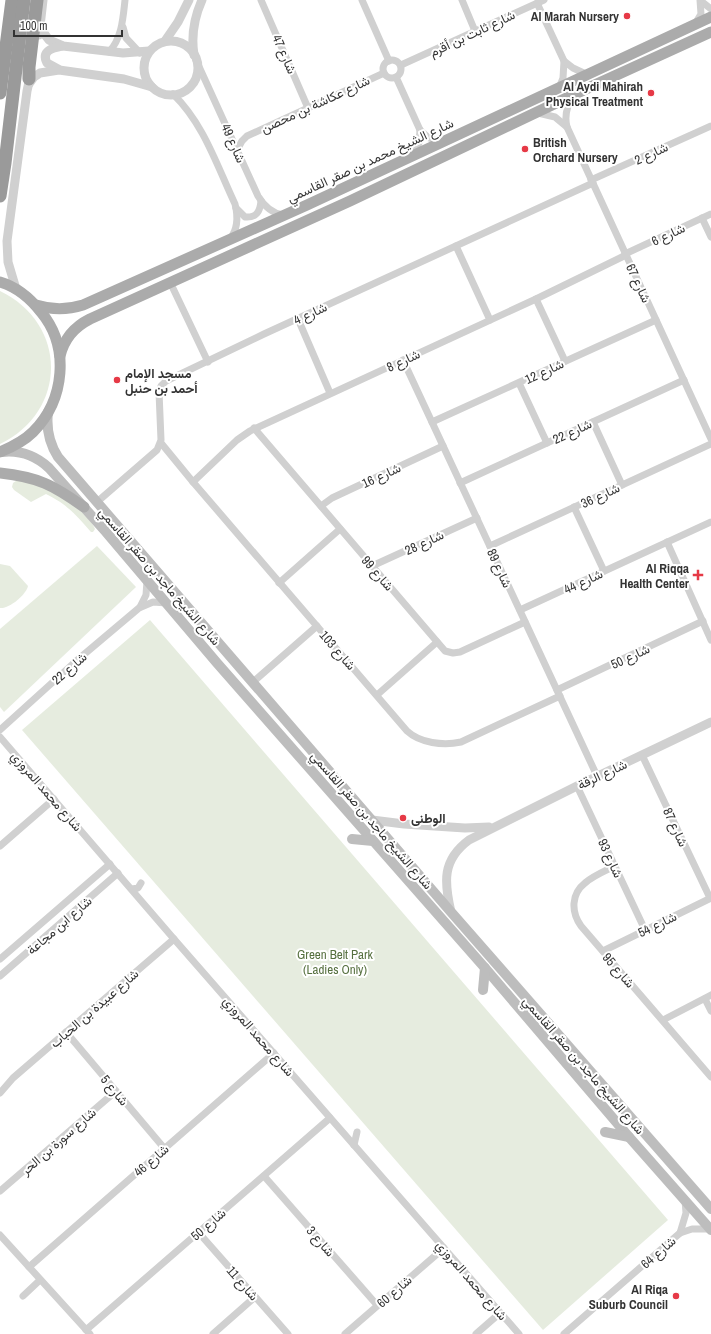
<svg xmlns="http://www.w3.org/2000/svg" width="711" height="1334" viewBox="0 0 711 1334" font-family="'Archivo Narrow',Vazirmatn,sans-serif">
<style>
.green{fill:#e6ecdf}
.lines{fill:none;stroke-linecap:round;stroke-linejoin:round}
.minor{stroke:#d0d0d0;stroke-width:7}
.tertiary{stroke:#d0d0d0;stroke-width:9}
.secondary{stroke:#bdbdbd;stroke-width:10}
.primary{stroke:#ababab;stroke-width:11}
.motorway{stroke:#9a9a9a;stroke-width:13}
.poi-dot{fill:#e63946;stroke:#fff;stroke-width:1.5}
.labels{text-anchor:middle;stroke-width:4;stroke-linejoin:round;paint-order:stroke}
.poi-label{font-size:13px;font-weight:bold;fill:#333;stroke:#fff;text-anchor:end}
.street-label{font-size:13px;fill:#333;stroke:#fff}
.park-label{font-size:13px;fill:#56703f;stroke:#fff}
</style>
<rect width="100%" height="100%" fill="#fff"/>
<g class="green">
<path d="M0,291c68,33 68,120 0,153z"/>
<path d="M19,479c9,3 19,5 27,8 13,6 44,28 49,42l-2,3h-2c-16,-18 -23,-27 -45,-38l-15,8 -17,-12 -2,-3 1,-4z"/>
<polygon points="97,546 136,587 4,712 0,707 0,629"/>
<path d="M0,564l10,2 18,20c-2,9 -19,23 -28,22z"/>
<polygon points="150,620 668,1220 543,1330 22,730"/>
</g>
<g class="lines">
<g class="minor">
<polyline points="261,0 308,108"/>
<polyline points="362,0 389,61"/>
<polyline points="462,0 475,31"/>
<polyline points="701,1 711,9"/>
<polyline points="537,3 564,61 563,78 559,88"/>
<polyline points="695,24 701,14 700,0"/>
<polyline points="123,27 126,38 140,53"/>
<path d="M109,52c13,-14 14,-34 16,-52"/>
<circle cx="392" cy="69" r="9"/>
<path d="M196,60l62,136c6,10 13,17 25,19"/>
<polyline points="564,61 573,68 588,75"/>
<polyline points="401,65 544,0"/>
<polyline points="396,77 420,130 429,138 441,142"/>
<path d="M173,94c31,30 44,72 62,110 3,12 3,25 -5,35"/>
<path d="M574,95c-7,10 -10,20 -7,32l144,312"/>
<polyline points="538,113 555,117 567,127"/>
<polyline points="237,150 242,141 247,136 384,73"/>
<polyline points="412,156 419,143 420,130"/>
<polyline points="591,180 711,126"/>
<path d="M236,208l9,9c12,1 15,-6 16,-16"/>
<polyline points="702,218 711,237"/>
<polyline points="456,246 490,320"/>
<polyline points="625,254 711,214"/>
<polyline points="170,282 208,362"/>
<polyline points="536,299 565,361"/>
<polyline points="298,319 330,393"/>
<polyline points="403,360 597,776"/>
<polyline points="519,383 547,443"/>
<polyline points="432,422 656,320"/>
<polyline points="593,422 622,485"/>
<polyline points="254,428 445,651 453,653 460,652 525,622"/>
<path d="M161,443l32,39 214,249c13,12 36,15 54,11l99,-46"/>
<polyline points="193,482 237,440 250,431 536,299 626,255"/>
<polyline points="460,483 684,380"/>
<polyline points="97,502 157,450 161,440 159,392 161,386 166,381 264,334 593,183"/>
<polyline points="321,506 332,498 443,446"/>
<polyline points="574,507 604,571"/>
<polyline points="667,542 711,640"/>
<polyline points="490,546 711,444"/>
<polyline points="372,566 477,518"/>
<polyline points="279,583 340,529"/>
<polyline points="140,607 146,595 147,581"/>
<polyline points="520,610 711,522"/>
<polyline points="253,682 317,626"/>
<polyline points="557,690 703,621"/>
<polyline points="377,695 437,642"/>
<polyline points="0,730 75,662 139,608 153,602 167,603"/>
<polyline points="0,737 174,939 519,1334"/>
<polyline points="642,755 710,898"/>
<polyline points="577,786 645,930"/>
<polyline points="0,846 54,799"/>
<path d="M615,866c-10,5 -22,10 -30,17 -14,11 -14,29 -4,43l130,151"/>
<polyline points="132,889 138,888 141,883"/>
<polyline points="603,951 711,898"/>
<polyline points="0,959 110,864"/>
<polyline points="0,976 118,873"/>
<polyline points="705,999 711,1011"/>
<polyline points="663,1020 711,995"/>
<polyline points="66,1032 164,1148"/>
<polyline points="0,1093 13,1078 174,939"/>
<polyline points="354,1145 357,1132"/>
<polyline points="264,1176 377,1305"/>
<polyline points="0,1191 116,1091"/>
<polyline points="199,1233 288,1334"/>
<polyline points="680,1233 686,1213 685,1200"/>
<polyline points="0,1235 90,1334"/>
<polyline points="29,1267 274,1053"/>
<polyline points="23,1296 40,1280"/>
<polyline points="86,1330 330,1118"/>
<polyline points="213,1334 255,1297"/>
<polyline points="345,1334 444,1248"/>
<polyline points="476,1334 500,1313"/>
<polyline points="564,1334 680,1233 692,1229 711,1229"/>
</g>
<g class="tertiary">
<polyline points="40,28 49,40 63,46 123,53 149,51"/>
<polyline points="39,35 43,0"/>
<polyline points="165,41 178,22 189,0"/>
<circle cx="171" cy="68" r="27"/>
<path d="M194,55c-3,-19 0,-37 8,-55"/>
<path d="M58,69l-11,-6c-6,-12 5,-15 15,-17"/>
<polyline points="29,84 34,77 40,73 59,70 124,79 152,87"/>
<polyline points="16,289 8,262 7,241 27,91 31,73"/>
<polyline points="372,820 404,824 465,828 489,827"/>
<path d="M451,912c-7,-30 -9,-52 18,-72l108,-54 134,-64"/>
</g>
<g class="secondary">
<path d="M48,412c-2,17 1,31 10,45l393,455 260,297"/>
<path d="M2,452c18,-2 34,4 47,16l57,64 111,131 268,305 144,169 82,93"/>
<polyline points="352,839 373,841"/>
<polyline points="483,990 485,968"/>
<polyline points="605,1132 629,1137"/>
</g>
<g class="primary">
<path d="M0,282c17,5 30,16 41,30 29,35 24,88 -8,120 -9,9 -21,15 -33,20"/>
<path d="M36,305c16,5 31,5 47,0l224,-100 404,-188"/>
<path d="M60,356c4,-17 14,-29 30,-37l260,-118 225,-107 136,-62"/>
<path d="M0,473c38,4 53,12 84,34"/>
</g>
<g class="motorway">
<polyline points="29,79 29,67 37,0"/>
<polyline points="0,93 12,0"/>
<polyline points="0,196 5,163 24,0"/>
</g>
</g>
<g class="poi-dot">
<circle cx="627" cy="16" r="4"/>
<circle cx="651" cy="93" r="4"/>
<circle cx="525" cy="149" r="4"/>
<circle cx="117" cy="380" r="4"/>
<path d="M696 569h4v4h4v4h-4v4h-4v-4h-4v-4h4z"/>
<circle cx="403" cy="818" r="4"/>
<circle cx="676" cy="1296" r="4"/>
</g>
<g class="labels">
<g class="poi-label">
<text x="619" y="21">Al Marah Nursery</text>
<text x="643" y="91">Al Aydi Mahirah<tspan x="643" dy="15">Physical Treatment</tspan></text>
<text x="533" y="147" text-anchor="start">British<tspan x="533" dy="15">Orchard Nursery</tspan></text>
<text x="125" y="378" text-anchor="start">مسجد الإمام<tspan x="125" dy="15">أحمد بن حنبل</tspan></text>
<text x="689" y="573">Al Riqqa<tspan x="689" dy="15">Health Center</tspan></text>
<text x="411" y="823" text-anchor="start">الوطنی</text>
<text x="668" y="1294">Al Riqa<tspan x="668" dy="15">Suburb Council</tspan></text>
</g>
<g class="street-label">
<text transform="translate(472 33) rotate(-25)" y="5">شارع ثابت بن أقرم</text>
<text transform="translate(285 54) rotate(66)" y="5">شارع 47</text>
<text transform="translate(315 104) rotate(-25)" y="5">شارع عكاشة بن محصن</text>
<text transform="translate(234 143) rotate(66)" y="5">شارع 49</text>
<text transform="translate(651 153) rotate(-25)" y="5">شارع 2</text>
<text transform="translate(370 160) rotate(-25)" y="5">شارع الشيخ محمد بن صقر القاسمي</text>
<text transform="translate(668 234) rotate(-25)" y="5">شارع 6</text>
<text transform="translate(639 283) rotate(65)" y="5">شارع 67</text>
<text transform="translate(310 313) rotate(-25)" y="5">شارع 4</text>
<text transform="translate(403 360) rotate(-25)" y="5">شارع 8</text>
<text transform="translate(544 371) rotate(-25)" y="5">شارع 12</text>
<text transform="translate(572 431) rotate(-25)" y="5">شارع 22</text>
<text transform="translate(381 475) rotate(-25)" y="5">شارع 16</text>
<text transform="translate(600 495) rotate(-25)" y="5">شارع 36</text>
<text transform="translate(424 542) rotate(-25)" y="5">شارع 28</text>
<text transform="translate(500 568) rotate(65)" y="5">شارع 89</text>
<text transform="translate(378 573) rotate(49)" y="5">شارع 99</text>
<text transform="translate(160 576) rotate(49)" y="5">شارع الشيخ ماجد بن صقر القاسمي</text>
<text transform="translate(583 581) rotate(-25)" y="5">شارع 44</text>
<text transform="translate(338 650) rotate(49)" y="5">شارع 103</text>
<text transform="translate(630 656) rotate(-25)" y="5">شارع 50</text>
<text transform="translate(69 668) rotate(-41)" y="5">شارع 22</text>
<text transform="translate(602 774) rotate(-25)" y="5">شارع الرقة</text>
<text transform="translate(47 791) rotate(49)" y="5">شارع محمد المروزي</text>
<text transform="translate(372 820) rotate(49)" y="5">شارع الشيخ ماجد بن صقر القاسمي</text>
<text transform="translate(676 827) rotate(65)" y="5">شارع 87</text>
<text transform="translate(611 858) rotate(65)" y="5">شارع 93</text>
<text transform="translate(657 924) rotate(-26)" y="5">شارع 54</text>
<text transform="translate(59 925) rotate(-41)" y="5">شارع ابن مجاعة</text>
<text transform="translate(619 970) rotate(49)" y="5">شارع 95</text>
<text transform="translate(94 1008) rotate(-41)" y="5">شارع عبيدة بن الحباب</text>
<text transform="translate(259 1036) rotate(49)" y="5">شارع محمد المروزي</text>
<text transform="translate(584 1065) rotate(49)" y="5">شارع الشيخ ماجد بن صقر القاسمي</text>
<text transform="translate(115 1090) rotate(50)" y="5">شارع 5</text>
<text transform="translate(58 1141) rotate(-41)" y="5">شارع سورة بن الحر</text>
<text transform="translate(151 1160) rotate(-41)" y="5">شارع 46</text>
<text transform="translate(208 1224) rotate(-41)" y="5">شارع 50</text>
<text transform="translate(321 1241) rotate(49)" y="5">شارع 3</text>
<text transform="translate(658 1252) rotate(-41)" y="5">شارع 64</text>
<text transform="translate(472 1280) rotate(49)" y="5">شارع محمد المروزي</text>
<text transform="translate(243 1283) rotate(49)" y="5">شارع 11</text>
<text transform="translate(394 1291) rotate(-41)" y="5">شارع 60</text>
</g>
<g class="park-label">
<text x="335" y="959">Green Belt Park<tspan x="335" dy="15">(Ladies Only)</tspan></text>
</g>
</g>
<path d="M14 30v6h108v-6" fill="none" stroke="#333333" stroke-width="2"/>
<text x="20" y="30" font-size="12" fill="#333333" stroke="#ffffff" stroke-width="3" paint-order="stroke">100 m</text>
</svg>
